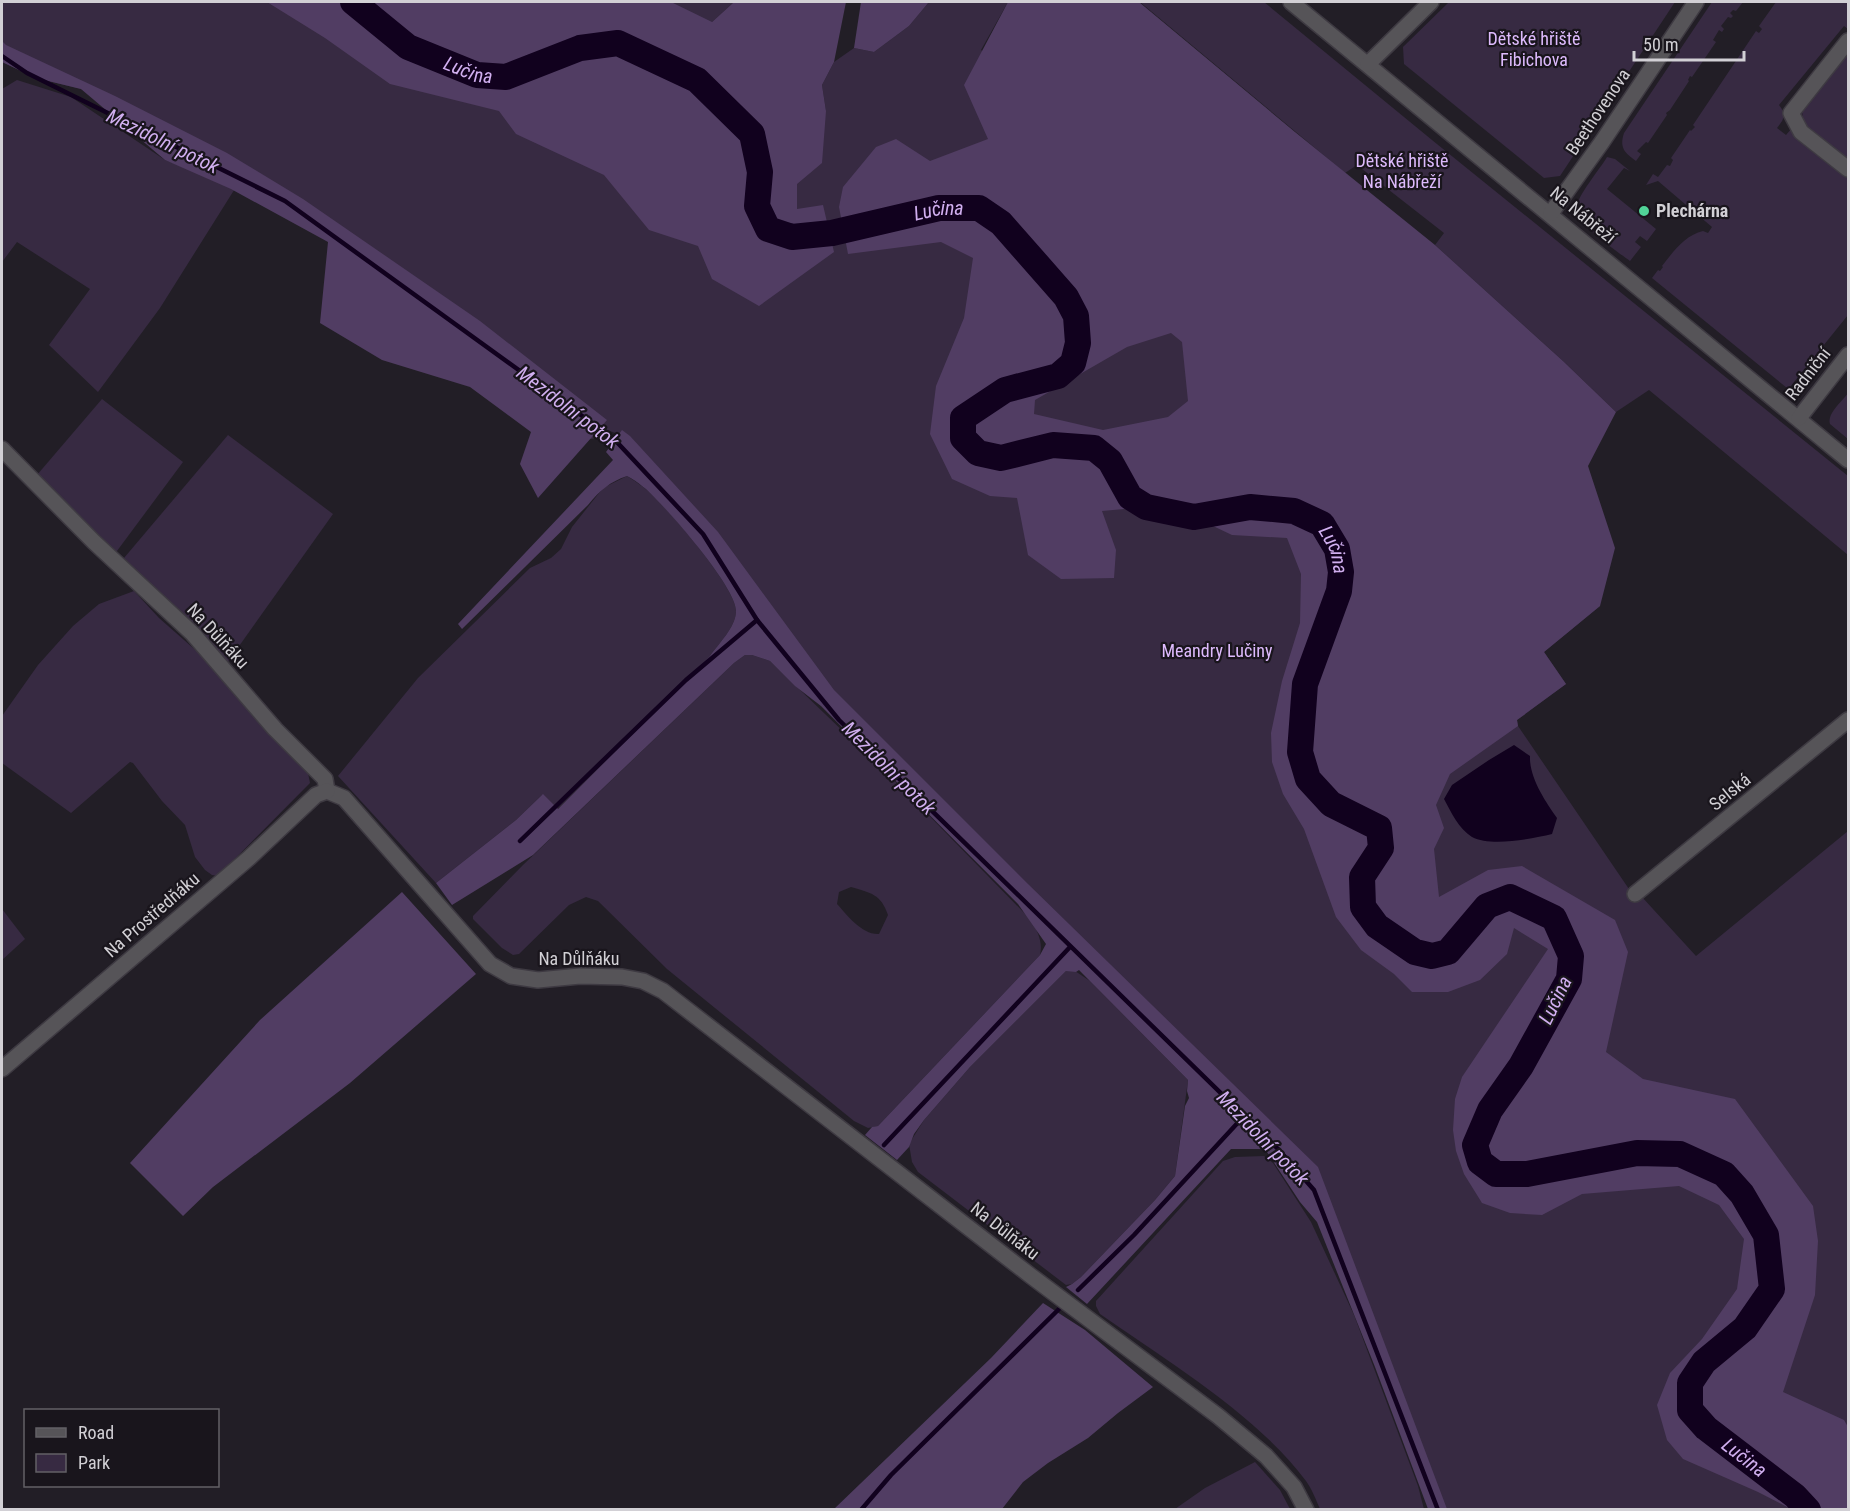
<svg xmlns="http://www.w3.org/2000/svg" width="1850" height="1511" viewBox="0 0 1850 1511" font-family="'Roboto Condensed',sans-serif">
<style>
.green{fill:#372a42;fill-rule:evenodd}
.forest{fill:#513d63;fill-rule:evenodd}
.water{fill:#11011e}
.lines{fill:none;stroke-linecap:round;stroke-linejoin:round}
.stream{stroke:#11011e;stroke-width:4.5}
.river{stroke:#11011e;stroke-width:26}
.street-casing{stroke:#3e3a42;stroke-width:18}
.street{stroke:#565458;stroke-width:15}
.poi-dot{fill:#51d398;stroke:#19151c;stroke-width:2}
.labels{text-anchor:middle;stroke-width:4.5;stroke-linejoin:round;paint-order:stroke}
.park-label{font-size:18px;fill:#ddbafc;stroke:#19151c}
.street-label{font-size:18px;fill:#d2d0d5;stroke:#19151c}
.poi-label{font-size:18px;font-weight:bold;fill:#d2d0d5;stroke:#19151c;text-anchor:start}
.water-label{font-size:20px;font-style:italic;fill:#d1aff0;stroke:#19151c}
</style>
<rect width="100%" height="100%" fill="#221e26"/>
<g class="green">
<polygon points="2,2 734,2 712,22 826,111 822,85 834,62 854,48 874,52 909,26 929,2 1008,2 981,50 1540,447 1600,606 1544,652 1566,684 1517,720 1518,726 1631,892 1642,897 1696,956 1848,831 1848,1509 1439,1509 1313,1179 828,699 621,435 607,430 597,438 591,439 470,342 457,328 241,183 81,89 36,78 2,62"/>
<polygon points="1140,2 1264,2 1432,140 1848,476 1848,555 1649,390 1616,412 1563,361 1435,245 1444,233 1357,165 1345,173"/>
<polygon points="1449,2 1675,2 1560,176 1544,178 1404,64 1403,47"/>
<path d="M1712,2h31l-7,9 -3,-1 -3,3 3,3 -2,2 -3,-1 -7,9 3,3 -2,3 -3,-2 -6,10 3,2 -24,35 -2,-1 -2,4 1,1 -19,29 -4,3 1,2 -19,28 -2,-1 -9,9 4,3 -5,7c-11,-8 -17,-13 -12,-28z"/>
<path d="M1776,2h72v27l-4,-3 -65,79c8,10 5,14 -2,23l9,7 6,-7 56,46v141l-58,72 -3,1 -135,-110 6,-8 2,1 3,-4 -1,-1c11,-14 23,-31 41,-35l5,2 4,-6 -54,-46 -12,4 7,-11 5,3 9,-12 3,1 3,-6 -2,-2 19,-28 1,1 4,-4 -2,-2 63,-94 3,2 3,-4 -3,-3z"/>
<path d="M1848,48v115c-16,-14 -45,-29 -46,-52z"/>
<polygon points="17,80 71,97 165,160 236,187 160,308 98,392 49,345 90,289 17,242 2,262 2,89"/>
<path d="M1607,157l8,2 15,12 -6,-3 -17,21 49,40 -9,12 -7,-5 -5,6 6,5 -11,14c-12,-9 -54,-37 -54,-52 1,-13 24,-40 31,-52z"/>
<path d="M1848,393v46l-18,-15c-3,-11 12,-22 18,-31z"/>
<polygon points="102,399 183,462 114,555 37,475"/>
<polygon points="228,435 333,514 227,663 124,558"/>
<path d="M627,476c11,7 21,14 30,23 17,18 81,91 79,113 -1,16 -17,31 -26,44l-153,153 -15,-14 -26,25 -80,63 -98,-107 80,-98 112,-110 21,-10 10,-9 11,-22 31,-39z"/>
<polygon points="134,591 159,618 209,662 266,729 308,773 310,783 218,876 212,875 205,870 195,857 185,825 162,801 133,763 130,762 71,813 2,763 2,716 38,665 73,626 99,604"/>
<path d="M745,655h7l18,6 135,130 127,130c6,12 11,21 8,34l-162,171 -10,2 -14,-7 -187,-152 -69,-68 -12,-4 -17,8 -50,49 -6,1 -11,-7 -29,-29v-3l50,-51 211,-202zM851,887c20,6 30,7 37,28l-9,19c-17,1 -32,-19 -42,-30l2,-12z"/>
<polygon points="2,909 25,939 2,960"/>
<polygon points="1066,971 1075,971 1090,981 1188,1080 1175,1176 1155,1200 1081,1277 1072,1284 1066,1285 918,1172 912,1162 909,1144 924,1120 970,1067"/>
<path d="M1264,1156l9,7 38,59 43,93 64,171 6,23h-104c-4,-9 -8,-20 -14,-28 -49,-66 -139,-120 -206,-167l-4,-8v-5l127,-140 12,-4z"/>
<polygon points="1255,1462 1280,1490 1290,1509 1175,1509 1205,1488"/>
</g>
<g class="forest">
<polygon points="267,2 671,2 712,22 734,2 846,2 834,62 822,85 826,111 822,163 797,184 797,209 823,205 834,252 759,306 712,279 698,246 649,230 604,175 516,134 499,111 390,84 325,38"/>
<polygon points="861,2 929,2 909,26 874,52 854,48"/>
<path d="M1008,2h131l156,130 140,113 128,116 53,51 -28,54 27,82 -15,58 -56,46 22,32 -49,36 1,6 -68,48 -14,31 8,23 -10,21 5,48 49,-27 34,-4 93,54 13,32 -22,100 37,27 92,20 78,107 5,35 -3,54 -32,97 61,28 4,7v82h-57l-33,-17 -75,-33 -16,-19 -10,-35 13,-32 32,-34 35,-50 7,-50 -25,-34 -40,-19 -97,8 -40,21 -32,-2 -28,-10 -18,-29 -8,-23 -3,-21 2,-31 7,-22 86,-128 -34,-21 -7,26 -27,26 -32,12h-36l-18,-18 -33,-24 -25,-33 -32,-88 -21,-35 -11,-32 -1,-29 11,-52 18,-58 1,-49 -14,-36 -55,-3 -38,-18 -48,-10 -44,4 14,39 -2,28 -53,1 -33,-24 -11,-57 -27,-2 -38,-17 -22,-45 6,-48 28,-68 9,-60 -32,-16 -93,12 -9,-47 4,-20 33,-40 20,-8 34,22 58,-22 -24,-54zM1171,333l11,9 6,59 -20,16 -65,13 -69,-16 1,-14 92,-53z"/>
<polygon points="2,41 6,45 115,96 227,153 303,199 480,321 607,420 538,498 520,464 531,432 470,387 382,360 320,323 328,242 231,189 165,160 81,89 36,78 2,62"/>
<path d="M622,430l8,6 88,96 116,158 194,194 290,283 129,342h-19l-53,-142 -58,-145 -17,-20 -35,-53h-34l-144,155 -21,-17 6,-3 9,-7 74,-77 20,-24 10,-70 4,-8 -2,-7 1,-11 -109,-110 -3,2 -10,-1 -96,96 -46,53 -10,14 -5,13 -12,13 -32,-25 7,-8 6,-1 162,-171 6,-11 -28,-40 -197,-198 -26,-20 -25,-25 -18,-6h-7l-11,8 -201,192 -81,50 -16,-22 80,-63 27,-26 15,15 152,-153c9,-13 25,-28 26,-44 2,-22 -62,-95 -80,-113 -8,-9 -18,-17 -29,-23 -17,6 -27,14 -39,29l-126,124 -4,-5 155,-164 -7,-8z"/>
<polygon points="402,892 476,974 350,1083 213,1187 183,1216 130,1163 260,1020"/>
<polygon points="1043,1303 1085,1330 1153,1387 1118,1413 1088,1438 1048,1463 1023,1482 1002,1509 834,1509 991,1358"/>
</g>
<path class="water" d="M1514,745l16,11c-1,21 15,45 27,62l-5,16c-21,5 -61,13 -80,3 -13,-8 -21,-25 -28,-38l8,-14 37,-25z"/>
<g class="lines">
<g class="stream">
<polyline points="2,56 27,73 285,201 614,439 703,534 757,620 839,720 1278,1149 1314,1190 1438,1510"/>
<polyline points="520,841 686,680 757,620"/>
<polyline points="884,1145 1070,947"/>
<polyline points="1078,1290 1134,1235 1244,1116"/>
<polyline points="861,1510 891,1475 1059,1309"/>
</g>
<path class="river" id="s1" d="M353,2l55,45 69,28 29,2 74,-29 38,-5 79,37 55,54 8,38 -3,34 11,23 24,8 40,-4 107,-25h40l22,15 65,74 10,19 2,27 -5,20 -15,13 -53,14 -42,28v20l15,15 23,5 52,-13 41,3 16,13 20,36 16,10 48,10 56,-10 44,4 28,13 15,25 4,23 -2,19 -34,93 -5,68 8,27 23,25 48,24 2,20 -19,29 1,30 14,19 38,26 17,4 16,-4 39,-46 23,-9 44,21 17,38 -2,23 -48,87 -31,44 -15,35 5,17 16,12h31l110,-21 43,1 44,20 18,20 24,41 6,54 -27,39 -41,34 -14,21v27l16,18 89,68 13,14"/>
<defs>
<g id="street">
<polyline points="1291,2 1848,460"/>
<polyline points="1848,41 1791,113 1801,132 1848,169"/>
<polyline points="1368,64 1431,2"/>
<polyline points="1551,213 1602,142 1696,2"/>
<polyline points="1799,418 1848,355"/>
<polyline points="2,449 94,542 193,634 275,729 325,779 327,791"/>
<polyline points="327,791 344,798 490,964 511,976 538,980 580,976 622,977 643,981 663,991 1031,1276 1218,1416 1266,1456 1294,1487 1306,1510"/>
<polyline points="1635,894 1848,720"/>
<polyline points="2,1069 249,858 316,795 327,791"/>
</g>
</defs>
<use href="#street" class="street-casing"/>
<use href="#street" class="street"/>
</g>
<circle class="poi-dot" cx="1644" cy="211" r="6"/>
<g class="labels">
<g class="park-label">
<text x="1534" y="45">Dětské hřiště<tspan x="1534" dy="21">Fibichova</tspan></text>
<text x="1402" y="167">Dětské hřiště<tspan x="1402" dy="21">Na Nábřeží</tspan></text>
<text x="1217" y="657">Meandry Lučiny</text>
</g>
<g class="street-label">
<text transform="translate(1598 112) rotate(-56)" y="6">Beethovenova</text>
<text transform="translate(1583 215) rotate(39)" y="6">Na Nábřeží</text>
<text transform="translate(1808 374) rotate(-52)" y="6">Radniční</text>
<text transform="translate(218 636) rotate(47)" y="6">Na Důlňáku</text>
<text transform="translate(1730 792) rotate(-39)" y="6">Selská</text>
<text transform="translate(152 915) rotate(-41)" y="6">Na Prostředňáku</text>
<text x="579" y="965">Na Důlňáku</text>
<text transform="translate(1005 1231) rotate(38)" y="6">Na Důlňáku</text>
</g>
<g class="poi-label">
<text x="1656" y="217">Plechárna</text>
</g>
<g class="water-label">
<text dy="7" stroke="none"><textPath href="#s1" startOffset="136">Lučina</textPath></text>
<text transform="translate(163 141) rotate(26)" y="7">Mezidolní potok</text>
<text dy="7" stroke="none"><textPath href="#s1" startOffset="730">Lučina</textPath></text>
<text transform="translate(568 407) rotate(37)" y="7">Mezidolní potok</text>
<text dy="7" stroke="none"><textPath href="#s1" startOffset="1540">Lučina</textPath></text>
<text transform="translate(889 768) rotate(45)" y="7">Mezidolní potok</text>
<text transform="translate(1555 1000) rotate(-64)" y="7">Lučina</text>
<text transform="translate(1263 1138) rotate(46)" y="7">Mezidolní potok</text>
<text dy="7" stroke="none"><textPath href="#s1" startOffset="3070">Lučina</textPath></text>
</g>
</g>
<rect width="1850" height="1511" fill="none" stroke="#d2d0d5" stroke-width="6"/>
<rect x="24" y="1409" width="195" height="78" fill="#19151c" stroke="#636066" stroke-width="1.5"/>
<rect x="36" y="1428" width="30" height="9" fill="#565458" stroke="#636066" stroke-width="1.5"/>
<text x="78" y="1439" font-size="18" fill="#d2d0d5">Road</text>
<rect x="36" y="1454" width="30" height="18" fill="#372a42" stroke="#636066" stroke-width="1.5"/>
<text x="78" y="1469" font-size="18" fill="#d2d0d5">Park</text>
<path d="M1634 51v9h110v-9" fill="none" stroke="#d2d0d5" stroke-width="3"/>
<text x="1643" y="51" font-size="18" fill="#d2d0d5" stroke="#19151c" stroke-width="4.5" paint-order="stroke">50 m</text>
</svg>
